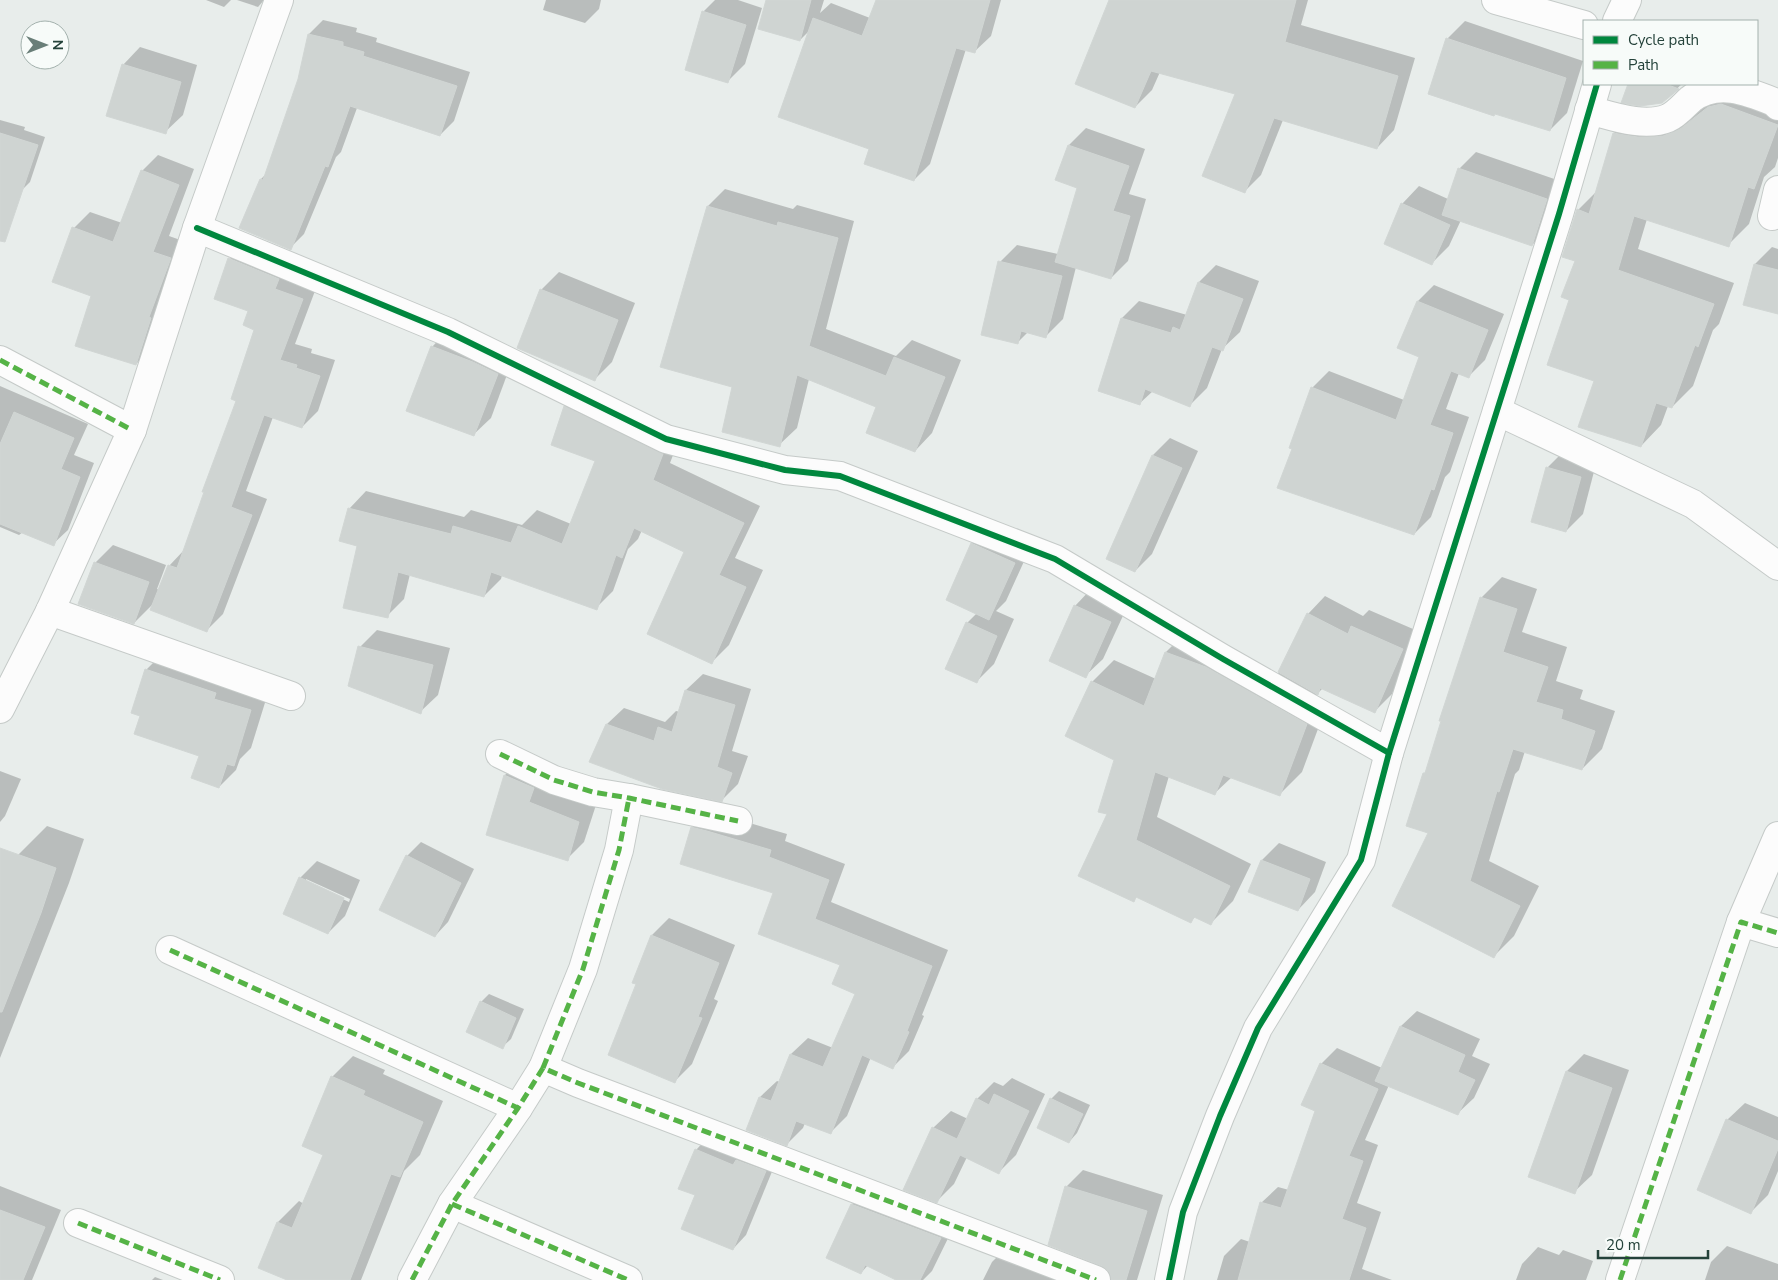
<svg xmlns="http://www.w3.org/2000/svg" width="1778" height="1280" viewBox="0 0 1778 1280" font-family="'Nunito Sans',sans-serif">
<style>
.shadow{fill:#0003;fill-rule:evenodd}
.building{fill:#cfd4d2;stroke:#d1d6d4}
.lines{fill:none;stroke-linecap:round;stroke-linejoin:round}
.minor-casing{stroke:#c5cac8;stroke-width:30}
.tertiary-casing{stroke:#c5cac8;stroke-width:30}
.minor{stroke:#fcfcfc;stroke-width:28}
.tertiary{stroke:#fcfcfc;stroke-width:28}
.quiet{stroke:#55b346;stroke-width:5;stroke-dasharray:10 5;stroke-linecap:butt}
.cycleway-casing{stroke:#f7fbf9;stroke-width:9}
.cycleway{stroke:#00873e;stroke-width:6}
</style>
<rect width="100%" height="100%" fill="#e8edeb"/>
<g class="shadow">
<polygon points="206,0 231,0 224,7"/>
<polygon points="237,0 264,0 258,7"/>
<polygon points="546,0 601,0 599,9 585,23 543,10"/>
<polygon points="715,0 738,0 762,8 745,64 728,81 703,12"/>
<polygon points="768,0 824,0 820,13 831,3 870,18 877,0 1001,0 991,36 974,52 966,49 930,164 914,180 870,148 811,29 800,40"/>
<polygon points="1121,0 1308,0 1301,25 1415,58 1394,130 1377,148 1283,120 1261,175 1244,192 1236,93 1160,72 1152,90 1135,107"/>
<polygon points="323,20 357,28 356,32 377,38 376,42 470,72 454,121 440,135 357,108 341,152 336,157 304,234 290,248 261,179 266,174 299,79 309,34"/>
<polygon points="1465,21 1583,61 1567,113 1550,130 1496,113 1447,39"/>
<polygon points="140,47 197,65 183,115 165,132 123,65"/>
<polygon points="1629,84 1682,84 1662,102 1648,105 1623,102"/>
<polygon points="1730,87 1778,97 1778,158 1775,167 1764,177 1749,224 1728,245 1647,219 1638,249 1734,283 1719,324 1713,330 1693,386 1672,407 1668,406 1661,425 1641,446 1595,380 1570,299 1576,260 1578,210 1597,191 1614,133 1635,112 1685,115 1702,109"/>
<polygon points="0,120 25,127 24,130 45,137 30,182 22,190 0,184"/>
<polygon points="1086,128 1145,149 1129,194 1146,199 1128,261 1111,278 1076,267 1063,319 1046,336 1028,332 1017,343 1000,262 1017,245 1058,254 1078,188 1069,145"/>
<polygon points="1476,152 1563,182 1549,228 1532,245 1461,220 1449,246 1432,263 1402,204 1419,186 1448,199 1459,169"/>
<polygon points="158,155 194,169 169,236 186,242 152,348 136,364 92,295 74,228 90,212 122,223 142,171"/>
<polygon points="725,189 793,209 797,205 854,221 826,329 896,356 912,340 961,360 932,433 915,451 878,406 809,379 797,428 779,445 734,386 662,366 708,206"/>
<polygon points="245,243 318,283 295,344 312,349 311,353 335,360 318,411 302,427 273,417 246,491 267,499 223,614 207,630 155,602 134,623 95,563 113,545 166,565 157,589 159,590 169,566 185,549 237,400 256,329 250,310 216,298 230,259"/>
<polygon points="1772,247 1778,249 1778,313 1755,264"/>
<polygon points="1216,265 1259,281 1240,332 1222,349 1207,388 1190,405 1153,391 1140,403 1100,391 1122,318 1139,301 1187,315 1199,282"/>
<polygon points="559,272 635,303 612,362 595,379 541,290"/>
<polygon points="1434,285 1504,314 1485,360 1468,377 1459,373 1446,409 1469,417 1450,472 1445,477 1431,517 1414,534 1294,448 1312,388 1329,371 1404,400 1421,357 1399,348 1418,301"/>
<polygon points="449,329 514,356 491,418 473,435 432,347"/>
<polygon points="0,386 88,424 74,455 94,463 68,530 53,544 23,532 19,535 0,527"/>
<polygon points="582,390 680,437 670,463 760,506 735,558 763,570 729,645 712,662 686,551 642,530 638,539 628,549 613,591 596,608 502,575 501,579 484,596 410,574 404,599 387,616 358,545 349,509 366,491 464,517 471,510 522,525 537,510 571,524 596,460 565,407"/>
<polygon points="1170,438 1198,451 1152,554 1135,571 1107,558 1153,455"/>
<polygon points="1564,451 1597,460 1583,514 1566,531 1547,468"/>
<polygon points="989,527 1031,546 1006,601 996,611 1014,619 994,664 976,682 947,669 967,623 977,613 972,544"/>
<polygon points="1502,577 1537,589 1522,632 1567,647 1556,681 1583,690 1580,699 1615,711 1602,749 1582,769 1525,751 1519,770 1515,774 1489,861 1539,886 1514,936 1494,956 1430,833 1424,774 1427,770 1481,598"/>
<polygon points="1092,588 1128,605 1103,659 1085,676 1075,606"/>
<polygon points="1325,596 1363,616 1369,610 1420,632 1392,694 1375,711 1323,688 1316,695 1328,702 1302,772 1280,794 1232,777 1215,793 1169,776 1157,817 1251,864 1233,901 1210,924 1196,916 1190,922 1137,896 1133,901 1108,813 1116,759 1092,682 1114,660 1156,679 1166,652 1188,630 1228,645 1278,674 1308,614"/>
<polygon points="377,630 450,648 438,695 420,712 360,647"/>
<polygon points="163,653 268,693 251,748 240,759 236,770 219,787 201,755 141,716 146,670"/>
<polygon points="703,674 751,689 732,751 748,756 738,784 722,800 590,761 607,724 624,708 665,722 676,711 680,712 686,690"/>
<polygon points="522,758 596,805 584,842 567,859 487,835 505,775"/>
<polygon points="0,771 21,779 5,816 0,822"/>
<polygon points="709,811 787,834 785,841 845,864 831,902 948,950 922,1015 924,1016 909,1051 893,1067 871,1057 847,1116 830,1133 805,1123 803,1128 787,1144 748,1130 760,1097 777,1081 780,1082 791,1054 808,1038 833,1048 856,993 841,964 775,892 692,828"/>
<polygon points="47,826 84,839 69,883 0,1058 0,877 18,855"/>
<polygon points="421,842 474,869 448,922 435,936 407,856"/>
<polygon points="1279,843 1326,862 1315,892 1298,910 1250,891 1262,860"/>
<path d="M317,861l43,19 -15,36 -17,17 -28,-55zM306,879l44,20 -1,3 -43,-20z"/>
<polygon points="669,918 735,945 714,999 718,1001 692,1064 675,1081 638,984 652,935"/>
<polygon points="489,994 524,1009 511,1039 502,1047 481,1002"/>
<polygon points="1417,1011 1480,1039 1472,1056 1490,1064 1474,1098 1458,1113 1389,1085 1365,1140 1378,1145 1357,1203 1381,1212 1362,1269 1392,1280 1217,1280 1224,1256 1241,1239 1250,1242 1261,1203 1278,1187 1289,1190 1316,1110 1321,1064 1337,1048 1382,1068 1401,1026"/>
<polygon points="1584,1054 1629,1070 1592,1175 1574,1192 1530,1176 1567,1071"/>
<polygon points="353,1056 385,1070 383,1074 443,1101 420,1155 404,1171 361,1280 290,1280 260,1268 278,1222 299,1201 304,1204 325,1154 332,1077"/>
<polygon points="1012,1078 1045,1094 1016,1155 999,1172 967,1157 954,1184 937,1201 933,1128 951,1111 968,1119 977,1099 994,1082 1003,1086"/>
<polygon points="1059,1091 1090,1105 1077,1133 1069,1142 1051,1099"/>
<polygon points="1745,1103 1778,1117 1778,1171 1768,1195 1751,1212 1727,1120"/>
<polygon points="709,1136 778,1157 746,1235 733,1249 697,1194 696,1150"/>
<polygon points="1083,1170 1163,1195 1137,1280 983,1280 992,1262 1008,1246 1108,1278 1113,1279 1066,1187"/>
<polygon points="0,1186 61,1210 32,1280 0,1280"/>
<polygon points="870,1187 957,1220 932,1271 923,1280 899,1280 868,1265 861,1273 827,1257 852,1204"/>
<polygon points="1727,1246 1778,1264 1778,1280 1705,1280 1711,1262"/>
<polygon points="1538,1247 1559,1255 1563,1250 1593,1261 1586,1280 1516,1280 1522,1264"/>
<polygon points="155,1277 163,1280 152,1280"/>
</g>
<g class="building">
<polygon points="766,0 811,0 800,41 758,29"/>
<polygon points="876,0 990,0 975,53 956,48 914,181 864,164 869,149 778,117 813,18 862,36"/>
<polygon points="1109,0 1296,0 1285,42 1398,76 1377,149 1274,118 1245,193 1202,176 1235,94 1151,71 1135,108 1075,84"/>
<polygon points="702,11 746,25 728,83 685,70"/>
<polygon points="308,34 343,42 343,46 364,52 363,56 457,86 440,136 350,106 328,167 325,166 291,250 239,228 260,179 263,180 298,79"/>
<polygon points="1446,38 1566,78 1550,131 1495,114 1494,116 1428,94"/>
<polygon points="122,64 181,82 166,134 106,116"/>
<polygon points="1628,84 1666,84 1679,89 1662,103 1640,106 1621,103"/>
<polygon points="1721,104 1778,125 1754,189 1748,187 1729,247 1634,216 1618,270 1714,304 1698,347 1695,345 1672,408 1656,403 1641,447 1578,427 1594,381 1547,365 1569,300 1561,297 1575,261 1562,257 1577,209 1589,214 1613,133 1638,137 1663,136 1680,129 1708,107"/>
<polygon points="0,133 38,145 5,242 0,241"/>
<polygon points="1068,145 1129,166 1113,211 1130,216 1111,279 1055,262 1077,188 1055,180"/>
<polygon points="1458,168 1547,199 1532,246 1442,215"/>
<polygon points="141,170 179,185 153,252 171,258 149,317 151,318 136,365 75,346 91,296 52,282 72,227 113,242"/>
<polygon points="1401,203 1450,225 1432,265 1384,244"/>
<polygon points="707,206 777,226 778,222 838,238 809,346 886,376 894,357 945,377 915,452 866,433 876,407 797,375 780,447 722,432 732,387 660,367"/>
<polygon points="228,258 279,279 275,289 303,299 280,360 297,365 296,368 320,376 302,428 264,415 231,507 252,515 207,632 150,610 168,565 177,568 204,492 202,492 236,401 231,399 254,330 243,325 248,311 214,299"/>
<polygon points="998,261 1062,276 1046,338 1021,331 1018,344 981,335"/>
<polygon points="1754,264 1778,270 1778,314 1743,305"/>
<polygon points="1198,282 1243,299 1223,351 1212,347 1190,407 1145,389 1140,405 1098,391 1121,318 1171,333 1173,327 1180,330"/>
<polygon points="540,289 618,320 595,381 517,348"/>
<polygon points="1417,301 1488,330 1469,378 1451,371 1430,425 1453,433 1434,490 1431,489 1414,535 1277,488 1292,449 1289,448 1311,387 1396,420 1419,357 1397,348"/>
<polygon points="431,346 473,362 498,374 474,436 406,411"/>
<polygon points="564,406 663,454 653,480 744,523 719,575 746,587 712,664 647,634 684,552 634,528 622,558 616,555 597,610 491,572 484,597 398,572 388,618 343,608 357,546 339,541 348,508 451,534 453,526 511,543 518,526 562,544 595,461 551,445"/>
<polygon points="14,412 74,438 61,469 80,477 54,546 0,524 0,444"/>
<polygon points="1152,455 1182,468 1135,572 1106,559"/>
<polygon points="1546,467 1581,477 1566,532 1531,522"/>
<polygon points="971,543 1015,563 989,620 946,600"/>
<polygon points="94,562 149,582 134,624 78,604"/>
<polygon points="1480,597 1517,609 1503,652 1548,667 1536,702 1563,710 1561,719 1595,731 1582,770 1513,749 1499,792 1497,791 1470,881 1520,906 1494,958 1392,906 1428,833 1406,826 1423,773 1425,773 1441,721 1439,721"/>
<polygon points="1074,605 1111,622 1086,678 1049,661"/>
<polygon points="1307,613 1348,634 1351,626 1403,649 1375,713 1320,688 1318,695 1278,672"/>
<polygon points="966,622 997,636 977,683 945,669"/>
<polygon points="358,646 433,665 421,714 348,686"/>
<polygon points="1165,652 1206,667 1307,724 1280,796 1223,775 1215,795 1155,772 1136,840 1230,886 1211,925 1194,917 1191,923 1136,897 1134,902 1078,876 1107,814 1098,812 1114,760 1065,736 1091,681 1144,706"/>
<polygon points="145,669 216,693 214,699 251,710 234,766 227,764 219,788 191,778 199,756 134,734 140,716 131,713"/>
<polygon points="685,690 735,705 717,767 732,773 722,802 662,789 589,762 606,724 654,741 658,727 672,732"/>
<polygon points="504,775 534,788 529,802 579,822 568,861 486,835"/>
<polygon points="691,827 707,831 771,850 769,857 829,880 815,919 932,966 907,1031 909,1032 893,1069 862,1055 831,1134 796,1121 787,1146 746,1130 759,1097 771,1101 790,1054 823,1067 855,994 832,984 840,965 758,934 773,893 680,864"/>
<polygon points="0,848 56,868 41,913 2,1012 0,1012"/>
<polygon points="406,855 461,883 435,937 379,910"/>
<polygon points="1261,860 1310,879 1298,911 1248,892"/>
<polygon points="299,877 344,898 328,934 283,914"/>
<polygon points="651,935 719,963 698,1017 702,1018 675,1083 608,1055 636,984 632,983"/>
<polygon points="480,1001 516,1018 503,1049 466,1032"/>
<polygon points="1400,1026 1465,1055 1458,1072 1475,1080 1458,1115 1375,1081"/>
<polygon points="1320,1063 1378,1089 1349,1156 1363,1161 1342,1219 1366,1228 1349,1280 1238,1280 1260,1202 1281,1208 1315,1111 1301,1105"/>
<polygon points="1566,1071 1612,1088 1575,1194 1528,1177"/>
<polygon points="331,1076 365,1091 363,1095 423,1122 400,1177 391,1174 350,1280 287,1280 258,1268 277,1222 292,1228 323,1155 302,1146"/>
<polygon points="994,1094 1029,1111 999,1174 960,1155 937,1203 903,1190 932,1127 957,1139 976,1098 989,1105"/>
<polygon points="1050,1098 1083,1114 1069,1143 1037,1128"/>
<polygon points="1726,1119 1778,1141 1778,1149 1751,1214 1697,1190"/>
<polygon points="695,1149 733,1165 736,1160 766,1171 733,1250 681,1229 695,1195 678,1189"/>
<polygon points="1065,1186 1147,1211 1126,1280 1111,1280 1108,1271 1102,1266 1048,1245"/>
<polygon points="851,1204 941,1238 920,1280 896,1280 865,1265 861,1274 826,1258"/>
<polygon points="0,1210 45,1227 23,1280 0,1280"/>
</g>
<g class="lines">
<defs>
<g id="minor">
<polyline points="1617,21 1627,0"/>
<path d="M1589,110c23,6 55,18 79,8 9,-4 16,-13 23,-19 26,-20 56,-8 83,3l4,4"/>
<polyline points="1772,216 1778,190"/>
<polyline points="197,228 448,332 666,439 785,470 840,476 1055,559 1223,659 1389,753"/>
<polyline points="0,360 132,430"/>
<polyline points="1497,411 1693,504 1778,566"/>
<polyline points="50,611 291,696"/>
<polyline points="0,709 50,611 132,430 197,228 279,0"/>
<polyline points="500,754 554,780 593,792 629,798 738,821"/>
<polyline points="1741,922 1778,933"/>
<polyline points="170,950 518,1108"/>
<polyline points="543,1068 583,969 619,850 629,798"/>
<polyline points="452,1204 628,1280"/>
<polyline points="78,1223 220,1280"/>
<polyline points="412,1280 452,1204 518,1108 543,1068 578,1083 1096,1280"/>
<polyline points="1169,1280 1183,1212 1220,1116 1258,1028 1361,860 1389,753 1559,214 1597,84"/>
<polyline points="1620,1280 1741,922 1778,836"/>
</g>
<polyline id="tertiary" points="1496,0 1584,25"/>
</defs>
<use href="#minor" class="minor-casing"/>
<use href="#tertiary" class="tertiary-casing"/>
<use href="#minor" class="minor"/>
<use href="#tertiary" class="tertiary"/>
<g class="quiet">
<polyline points="0,360 132,430"/>
<polyline points="500,754 554,780 593,792 629,798 738,821"/>
<polyline points="170,950 518,1108"/>
<polyline points="543,1068 583,969 619,850 629,798"/>
<polyline points="452,1204 628,1280"/>
<polyline points="78,1223 220,1280"/>
<polyline points="412,1280 452,1204 518,1108 543,1068 578,1083 1096,1280"/>
<polyline points="1620,1280 1741,922 1778,933"/>
</g>
<defs>
<g id="cycleway">
<polyline points="197,228 448,332 666,439 785,470 840,476 1055,559 1223,659 1389,753"/>
<polyline points="1169,1280 1183,1212 1220,1116 1258,1028 1361,860 1389,753 1559,214 1597,84"/>
</g>
</defs>
<use href="#cycleway" class="cycleway-casing"/>
<use href="#cycleway" class="cycleway"/>
</g>
<rect x="1583" y="20" width="175" height="65" fill="#f7fbf9" stroke="#a3b1ad"/>
<rect x="1593" y="36" width="25" height="8" fill="#00873e" stroke="#a3b1ad"/>
<text x="1628" y="45" font-size="15" fill="#24423a">Cycle path</text>
<rect x="1593" y="61" width="25" height="8" fill="#55b346" stroke="#a3b1ad"/>
<text x="1628" y="70" font-size="15" fill="#24423a">Path</text>
<g transform="translate(45 45) rotate(90)"><circle r="24" fill="#f7fbf9" stroke="#a3b1ad"/>
<path d="M0-4L9 19L0 12L-9 19Z" fill="#697e78"/>
<text y="-8" font-size="14" font-weight="bold" text-anchor="middle" fill="#24423a">N</text>
</g>
<path d="M1598 1250v8h110v-8" fill="none" stroke="#24423a" stroke-width="2.5"/>
<text x="1606" y="1250" font-size="15" fill="#24423a" stroke="#f7fbf9" stroke-width="4" paint-order="stroke">20 m</text>
</svg>
